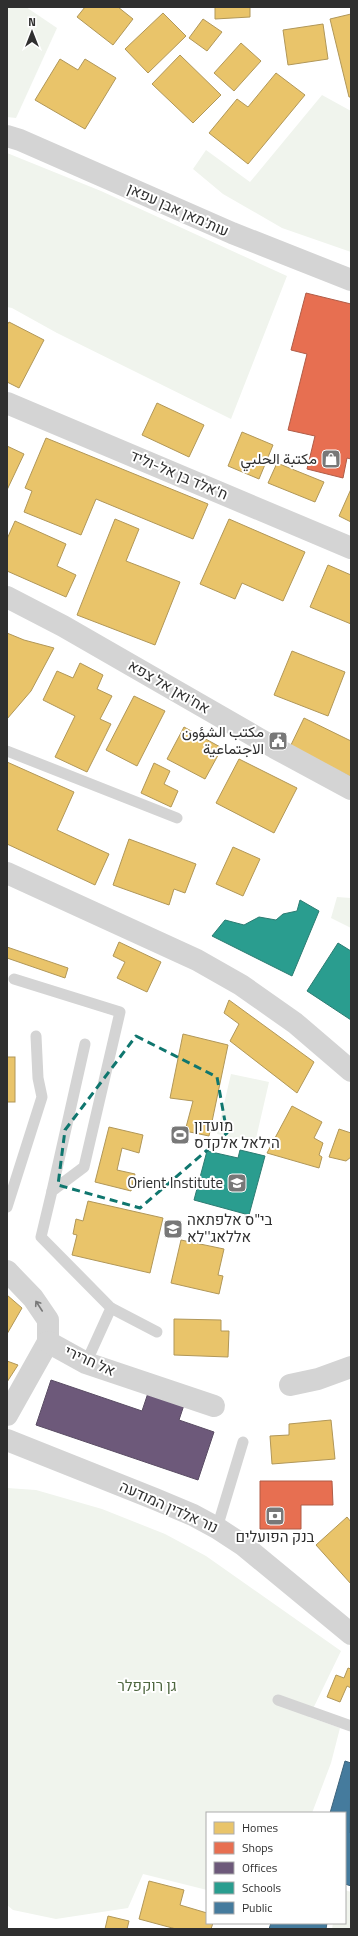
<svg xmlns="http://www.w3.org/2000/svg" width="358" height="1936" viewBox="0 0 358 1936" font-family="'Titillium Web',Vazirmatn,Heebo,sans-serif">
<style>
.green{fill:#f0f4ed}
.homes{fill:#e9c46a;stroke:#b19758}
.shops{fill:#e76f51;stroke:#b05c47}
.offices{fill:#6d597a;stroke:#5a4c64}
.schools{fill:#2a9d8f;stroke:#2c7c72}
.public{fill:#457b9d;stroke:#3e647c}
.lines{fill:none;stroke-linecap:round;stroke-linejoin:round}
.service{stroke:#d4d4d4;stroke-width:11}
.minor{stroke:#d4d4d4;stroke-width:22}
.tertiary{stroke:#d4d4d4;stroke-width:22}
.oneway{stroke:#797979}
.marked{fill:none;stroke:#0f766e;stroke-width:3;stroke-dasharray:8 5;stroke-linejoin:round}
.labels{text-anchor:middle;stroke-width:4;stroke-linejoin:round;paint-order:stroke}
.street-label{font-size:15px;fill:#2f2f2f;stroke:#fff}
.poi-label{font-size:15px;fill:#2f2f2f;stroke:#fff;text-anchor:end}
.park-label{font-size:15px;fill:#4f6740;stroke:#fff}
</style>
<rect width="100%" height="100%" fill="#fff"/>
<g class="green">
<polygon points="7,7 26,7 57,28 16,118 7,117"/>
<polygon points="322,95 351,111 351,252 282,228 223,194 193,169 206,150 250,182"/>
<polygon points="7,153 101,191 287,276 231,419 57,333 12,308 7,307"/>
<polygon points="337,897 351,898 351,928 331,918"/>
<polygon points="231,1074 269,1082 255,1143 217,1134"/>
<polygon points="7,1488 36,1490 102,1509 165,1534 206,1556 341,1651 309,1717 340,1728 331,1763 312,1813 207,1813 207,1890 143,1874 128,1908 56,1919 13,1910 7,1905"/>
<polygon points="345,1890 351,1892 351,1929 332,1929 333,1923 345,1923"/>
</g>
<g class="homes">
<polygon points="85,7 118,7 133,19 113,45 77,17"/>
<polygon points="215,7 250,7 250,17 215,19"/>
<polygon points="163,13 186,36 148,73 125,49"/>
<polygon points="351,14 351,97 349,97 330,19"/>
<polygon points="203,19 222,32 207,51 189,38"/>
<polygon points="323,24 328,59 288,65 283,30"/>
<polygon points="241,43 261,61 234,91 214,73"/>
<polygon points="180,55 221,95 193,123 152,84"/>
<polygon points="60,59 78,70 85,59 116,78 85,129 35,100"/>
<polygon points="276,73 305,95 248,164 209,133 237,99 248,107"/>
<polygon points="9,322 44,340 19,388 7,382 7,325"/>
<polygon points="157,403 204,425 189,457 142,435"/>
<polygon points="242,432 273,445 259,479 228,466"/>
<polygon points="46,438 208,504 193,539 96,499 81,535 24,512 32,491 25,488"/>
<polygon points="7,446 24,454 7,490"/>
<polygon points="277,463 324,482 315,502 268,483"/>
<polygon points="351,489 351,522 339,516"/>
<polygon points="115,519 139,529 126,561 180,582 155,645 77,615"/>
<polygon points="229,519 305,552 283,601 242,583 235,599 200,584"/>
<polygon points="15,521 66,544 57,566 76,575 66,597 7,571 7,539"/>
<polygon points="328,565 351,575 351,624 310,607"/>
<polygon points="7,633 24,640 54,648 31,691 7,719"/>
<polygon points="292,651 345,672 328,716 274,695"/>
<polygon points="80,663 103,675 97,689 112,696 100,719 111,724 87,772 55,757 75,716 43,700 57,671 73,678"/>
<polygon points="134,696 165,711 137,766 106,750"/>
<polygon points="304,718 351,741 351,777 290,747"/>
<polygon points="184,727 222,748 205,779 167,759"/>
<polygon points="239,759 297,788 274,833 216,803"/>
<polygon points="7,762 74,792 57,830 109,854 95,885 7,844"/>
<polygon points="154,763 170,771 164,784 178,791 171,807 141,793"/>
<polygon points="129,839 196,864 185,893 174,889 169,905 113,885"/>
<polygon points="233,847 260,859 243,896 216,884"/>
<polygon points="119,942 161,962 147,992 117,978 125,962 113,956"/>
<polygon points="7,947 68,968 65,978 7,958"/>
<polygon points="229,1000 314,1062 297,1093 230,1041 239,1024 224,1013"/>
<polygon points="183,1034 228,1045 209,1136 185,1131 193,1101 170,1098"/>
<rect x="7" y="1057" width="8" height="45"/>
<polygon points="292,1106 322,1122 314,1138 323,1143 319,1155 322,1157 319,1168 267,1153"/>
<polygon points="109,1127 143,1135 139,1153 122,1148 117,1170 135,1174 131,1191 95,1182"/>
<polygon points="339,1129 351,1133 351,1157 346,1161 329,1157"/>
<polygon points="88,1201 163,1218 150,1273 72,1255 77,1235 73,1234 76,1219 83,1221"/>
<polygon points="181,1240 224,1249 218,1275 223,1276 219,1294 171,1283"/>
<polygon points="7,1295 22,1308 7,1334"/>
<polygon points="174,1319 221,1320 221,1331 229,1331 228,1357 174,1355"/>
<polygon points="7,1361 18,1365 7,1382"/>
<polygon points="331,1420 335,1459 272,1464 270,1436 289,1435 289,1424"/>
<polygon points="347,1517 351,1522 351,1584 316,1545"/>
<polygon points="348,1668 351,1669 351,1688 347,1686 340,1702 327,1697 336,1675 344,1678"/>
<polygon points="149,1881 184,1890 180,1905 207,1913 207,1923 213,1923 211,1929 176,1929 139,1919"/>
<polygon points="108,1916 129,1921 127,1929 105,1929"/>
</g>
<g class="shops">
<polygon points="306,293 351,304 351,459 347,458 343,478 307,469 315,436 288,430 307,354 291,350"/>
<polygon points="260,1481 332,1481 333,1505 301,1505 301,1529 260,1529"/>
</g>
<polygon class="offices" points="51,1380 142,1411 148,1393 184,1405 179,1420 214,1432 198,1480 36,1425"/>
<g class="schools">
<polygon points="300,900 319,911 292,976 212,936 225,920 244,925 259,917 276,920 283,914 297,911"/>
<polygon points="338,943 351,951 351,1020 307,991"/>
<polygon points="240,1150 265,1156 249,1215 194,1200 207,1151 238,1158"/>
</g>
<g class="public">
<polygon points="345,1761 351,1763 350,1833 351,1833 351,1886 345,1884 345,1813 330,1813"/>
<polygon points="271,1923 327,1923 326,1929 269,1929"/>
</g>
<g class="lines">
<g class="service">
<polyline points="7,751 177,818"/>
<polyline points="14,979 120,1012 84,1167 52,1191 41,1237 111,1308 86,1363"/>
<polyline points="52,1191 85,1044"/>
<polyline points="7,1207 42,1097 38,1078 36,1036"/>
<polyline points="111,1308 157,1332"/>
<polyline points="217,1528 243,1442"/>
<polyline points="278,1700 351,1726"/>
</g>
<g class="minor">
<polyline points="7,136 20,140 232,233 351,280"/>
<polyline points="7,597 63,626 275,748 351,789"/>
<polyline points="7,873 197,960 241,985 295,1023 351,1071"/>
<polyline points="7,1271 33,1298 48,1320 48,1342 7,1415"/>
<polyline points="48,1342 86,1363 214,1406"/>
<polyline points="290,1385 318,1379 351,1367"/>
<polyline points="7,1440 155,1499 193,1515 217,1528 243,1545 351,1634"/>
</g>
<polyline class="tertiary" points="7,403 351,548"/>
</g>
<defs><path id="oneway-shaft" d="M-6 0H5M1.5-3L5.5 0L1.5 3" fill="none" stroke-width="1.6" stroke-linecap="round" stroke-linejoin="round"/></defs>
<use class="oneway" href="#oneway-shaft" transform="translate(39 1306) rotate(-123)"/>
<path class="marked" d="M136,1036l81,41 10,56 -87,75 -82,-23 7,-55z"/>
<defs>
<symbol id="shop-square" viewBox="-11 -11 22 22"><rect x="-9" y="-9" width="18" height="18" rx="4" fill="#787878" stroke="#fff"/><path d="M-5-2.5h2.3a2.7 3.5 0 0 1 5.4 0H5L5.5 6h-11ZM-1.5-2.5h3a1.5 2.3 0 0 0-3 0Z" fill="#fff"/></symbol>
<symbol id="civic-square" viewBox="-11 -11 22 22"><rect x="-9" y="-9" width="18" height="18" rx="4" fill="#787878" stroke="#fff"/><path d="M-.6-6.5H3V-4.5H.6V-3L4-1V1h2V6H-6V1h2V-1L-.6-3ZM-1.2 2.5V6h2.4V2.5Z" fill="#fff"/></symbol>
<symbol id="stadium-square" viewBox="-11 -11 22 22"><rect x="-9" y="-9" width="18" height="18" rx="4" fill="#787878" stroke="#fff"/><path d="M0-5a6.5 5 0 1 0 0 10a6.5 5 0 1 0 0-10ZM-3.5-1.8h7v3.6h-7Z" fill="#fff"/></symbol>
<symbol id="school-square" viewBox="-11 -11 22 22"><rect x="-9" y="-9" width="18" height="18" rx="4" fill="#787878" stroke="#fff"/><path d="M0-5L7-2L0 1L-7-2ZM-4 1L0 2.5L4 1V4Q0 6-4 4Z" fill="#fff"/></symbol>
<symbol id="bank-square" viewBox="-11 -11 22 22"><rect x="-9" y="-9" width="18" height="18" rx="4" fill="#787878" stroke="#fff"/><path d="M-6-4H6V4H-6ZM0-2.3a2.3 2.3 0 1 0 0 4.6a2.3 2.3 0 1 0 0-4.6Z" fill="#fff"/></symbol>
</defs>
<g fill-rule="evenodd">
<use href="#shop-square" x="320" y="448" width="22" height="22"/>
<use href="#civic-square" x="267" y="730" width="22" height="22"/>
<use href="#stadium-square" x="169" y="1124" width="22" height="22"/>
<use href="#school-square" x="226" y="1172" width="22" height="22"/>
<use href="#school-square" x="162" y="1218" width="22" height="22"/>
<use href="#bank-square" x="264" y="1505" width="22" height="22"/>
</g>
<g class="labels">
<g class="street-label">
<text transform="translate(178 210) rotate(24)" y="5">עות'מאן אבן עפאן</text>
<text transform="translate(179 475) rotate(23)" y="5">ח'אלד בן אל-וליד</text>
<text transform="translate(169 687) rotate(30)" y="5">אח'ואן אל צפא</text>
<text transform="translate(90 1361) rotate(24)" y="5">אל חרירי</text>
<text transform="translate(169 1507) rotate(24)" y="5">נור אלדין המודעה</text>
</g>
<g class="poi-label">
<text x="317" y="464">مكتبة الحلبي</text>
<text x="264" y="737">مكتب الشؤون<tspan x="264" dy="17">الاجتماعية</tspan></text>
<text x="194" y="1131" text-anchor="start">מועדון<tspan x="194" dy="17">הילאל אלקדס</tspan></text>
<text x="223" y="1188">Orient Institute</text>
<text x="187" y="1225" text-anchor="start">בי"ס אלפתאה<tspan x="187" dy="17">אללאג''לא</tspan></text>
<text x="275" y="1542" text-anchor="middle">בנק הפועלים</text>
</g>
<g class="park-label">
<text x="147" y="1691">גן רוקפלר</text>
</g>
</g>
<rect width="358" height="1936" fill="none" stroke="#2f2f2f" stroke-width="16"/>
<rect x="206" y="1812" width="140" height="112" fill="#ffffff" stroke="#acacac"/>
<rect x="214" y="1822" width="20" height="12" fill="#e9c46a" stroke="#acacac"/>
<text x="242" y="1832" font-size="12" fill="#2f2f2f">Homes</text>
<rect x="214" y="1842" width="20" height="12" fill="#e76f51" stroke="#acacac"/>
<text x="242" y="1852" font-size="12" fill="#2f2f2f">Shops</text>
<rect x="214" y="1862" width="20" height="12" fill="#6d597a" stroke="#acacac"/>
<text x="242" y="1872" font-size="12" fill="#2f2f2f">Offices</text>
<rect x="214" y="1882" width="20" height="12" fill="#2a9d8f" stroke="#acacac"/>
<text x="242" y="1892" font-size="12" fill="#2f2f2f">Schools</text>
<rect x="214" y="1902" width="20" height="12" fill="#457b9d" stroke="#acacac"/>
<text x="242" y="1912" font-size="12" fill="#2f2f2f">Public</text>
<g transform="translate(32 32)" stroke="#ffffff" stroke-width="3" paint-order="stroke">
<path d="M0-3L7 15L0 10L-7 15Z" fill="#2f2f2f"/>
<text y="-6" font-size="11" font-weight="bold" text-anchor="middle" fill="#2f2f2f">N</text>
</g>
</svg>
